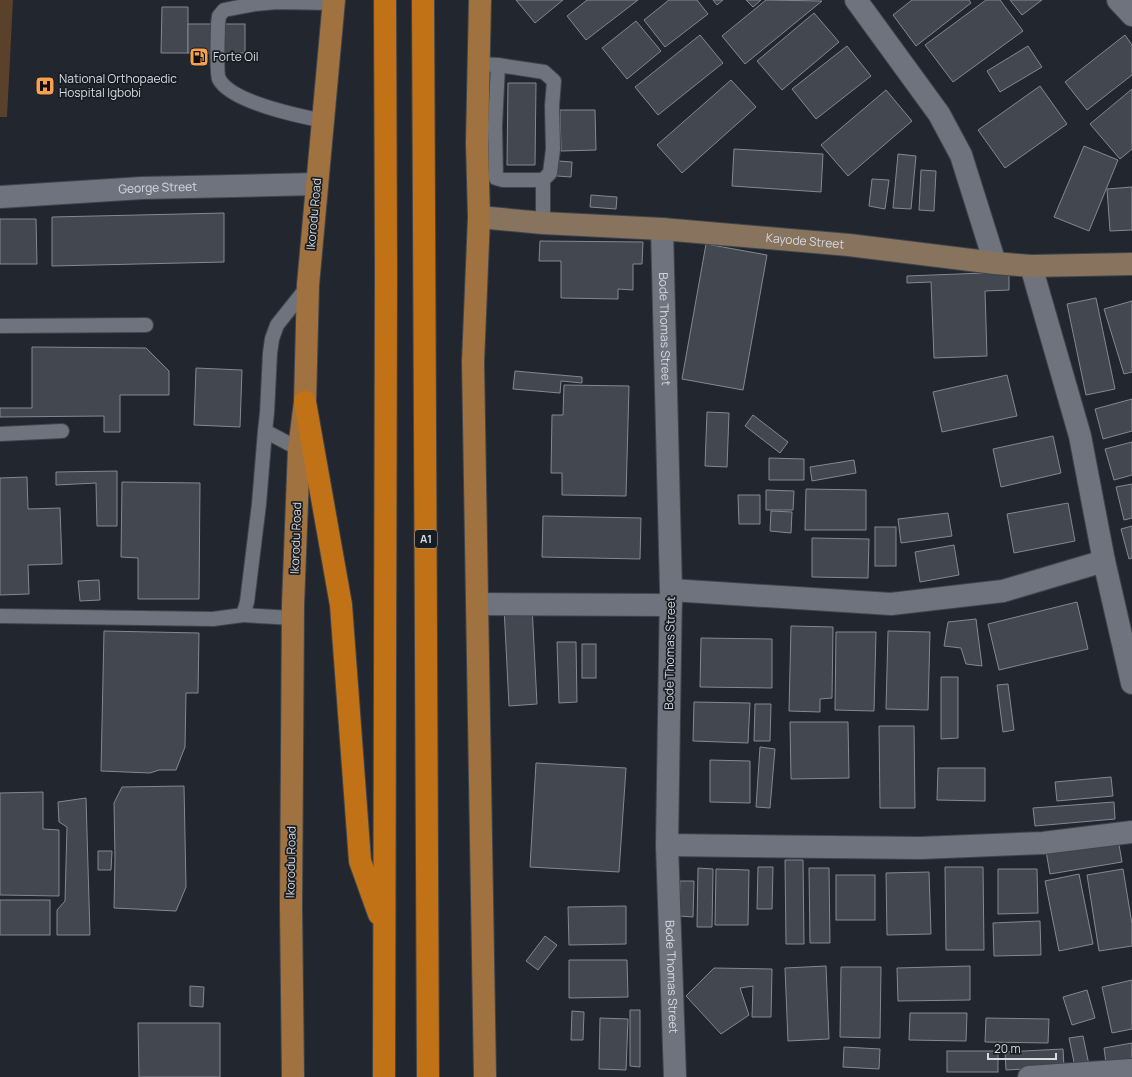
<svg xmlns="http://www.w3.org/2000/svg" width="1132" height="1077" viewBox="0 0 1132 1077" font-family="Manrope,sans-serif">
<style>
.green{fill:#5a412b}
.building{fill:#424750;stroke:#838892}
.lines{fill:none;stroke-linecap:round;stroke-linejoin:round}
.service-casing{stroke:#40444b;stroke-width:16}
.minor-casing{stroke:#40444b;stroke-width:24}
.tertiary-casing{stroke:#40444b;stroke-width:24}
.secondary-casing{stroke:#40444b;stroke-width:24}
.primary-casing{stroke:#40444b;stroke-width:24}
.motorway-casing{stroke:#40444b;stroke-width:24}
.service{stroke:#6e737d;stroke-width:14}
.minor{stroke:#6e737d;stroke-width:22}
.tertiary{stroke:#6e737d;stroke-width:22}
.secondary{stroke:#87735e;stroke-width:22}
.primary{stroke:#a0723f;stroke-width:22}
.motorway{stroke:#c27216;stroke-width:22}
.labels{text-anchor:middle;stroke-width:3.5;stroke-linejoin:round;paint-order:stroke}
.shield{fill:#181d24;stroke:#9ea2a8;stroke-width:1}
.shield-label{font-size:11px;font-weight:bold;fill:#d8dbe1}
.poi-label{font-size:12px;fill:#d8dbe1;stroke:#181d24;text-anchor:start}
.street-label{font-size:12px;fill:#d8dbe1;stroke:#181d24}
</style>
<rect width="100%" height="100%" fill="#22262e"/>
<polygon class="green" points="0,0 13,0 7,117 0,117"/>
<g class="building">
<polygon points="516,0 563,0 535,23"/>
<polygon points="587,0 638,0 586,40 567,16"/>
<polygon points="669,0 697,0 708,14 665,47 644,20"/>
<polygon points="713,0 723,0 717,5"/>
<polygon points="746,0 761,0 753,7"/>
<polygon points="766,0 822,1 745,64 722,36"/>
<polygon points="912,0 969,0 971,3 916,46 893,15"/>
<polygon points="986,0 1000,0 1023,31 953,82 925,45"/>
<polygon points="1010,0 1042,0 1022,15"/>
<polygon points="162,7 188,7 188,53 161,53"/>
<polygon points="814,13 839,42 782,90 757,61"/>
<polygon points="636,21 661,51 627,79 602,48"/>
<rect x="188" y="24" width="57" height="29"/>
<polygon points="700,35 723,63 658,115 635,87"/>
<polygon points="1125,35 1132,45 1132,75 1087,110 1065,82"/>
<polygon points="847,46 871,76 816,119 792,89"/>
<polygon points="1028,46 1042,67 1000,92 987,71"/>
<polygon points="731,80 756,107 682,173 657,145"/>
<polygon points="508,83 536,83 535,165 507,165"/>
<polygon points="1040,86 1067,124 1005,168 978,130"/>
<polygon points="1132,89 1132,149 1120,159 1090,124"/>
<polygon points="886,90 912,121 848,176 821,145"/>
<polygon points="560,110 595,110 596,150 561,151"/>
<polygon points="1084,146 1118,160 1089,231 1054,217"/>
<polygon points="734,149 823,154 821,192 732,186"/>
<polygon points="898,154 916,156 911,209 893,208"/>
<polygon points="558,161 572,162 571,177 557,176"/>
<polygon points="921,170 936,171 934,211 919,210"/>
<polygon points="872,179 889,180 885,209 869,206"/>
<polygon points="1132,187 1132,230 1110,231 1107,189"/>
<polygon points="591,195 617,197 616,209 590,207"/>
<polygon points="224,213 224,262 52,266 52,217"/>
<polygon points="0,219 36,219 37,264 0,264"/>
<polygon points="540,241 643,242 642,264 633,264 633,290 618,289 618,299 561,298 561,261 539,261"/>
<polygon points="706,244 767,255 743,390 682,379"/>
<polygon points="1009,272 1009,290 985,291 987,356 934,358 931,282 907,283 907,276"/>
<polygon points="1096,298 1115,389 1086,395 1067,304"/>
<polygon points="1132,301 1132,372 1124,374 1104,309"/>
<polygon points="32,347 146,348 169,371 169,395 120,395 120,432 104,432 104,416 0,417 0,408 32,408"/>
<polygon points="196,368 242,370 240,427 194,425"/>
<polygon points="515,371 582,377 582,383 561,381 560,393 513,389"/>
<polygon points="1007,375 1017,416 942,432 933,392"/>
<polygon points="564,385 629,386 626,496 562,495 562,473 551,473 552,415 563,415"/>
<polygon points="1132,399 1132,431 1103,439 1095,409"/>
<polygon points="707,412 729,413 727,467 705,466"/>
<polygon points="753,415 788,442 780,453 745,426"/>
<polygon points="1053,436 1061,473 1001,487 993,449"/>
<polygon points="1132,442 1132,475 1114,480 1105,449"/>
<polygon points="769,458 804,459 804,480 769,480"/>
<polygon points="854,460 856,473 812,481 810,467"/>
<polygon points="117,471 117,526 97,526 96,483 56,485 56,472"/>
<polygon points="27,477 28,509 60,508 62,564 28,565 29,594 0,595 0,478"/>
<polygon points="122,482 200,483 199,599 138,599 138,558 121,557"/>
<polygon points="1132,484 1132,518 1124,520 1116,487"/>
<polygon points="806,489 866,490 866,530 805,530"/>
<polygon points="766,490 794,491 793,510 766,510"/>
<polygon points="738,495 760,495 760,524 739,524"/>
<polygon points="1068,503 1075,541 1014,553 1007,514"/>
<polygon points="771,511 792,512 791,533 770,531"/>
<polygon points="948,513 952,536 901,543 898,519"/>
<polygon points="543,516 641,518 640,559 542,557"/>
<polygon points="1132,526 1132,558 1129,559 1121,529"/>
<rect x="875" y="527" width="21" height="39"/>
<polygon points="812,538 869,539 868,578 812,577"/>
<polygon points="954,545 959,575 920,582 915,552"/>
<polygon points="99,580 100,600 80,601 78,581"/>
<polygon points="1077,602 1088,649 999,670 988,624"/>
<polygon points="532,606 537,704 509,706 504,607"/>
<polygon points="976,619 982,666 966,664 961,648 944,646 948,622"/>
<polygon points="791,626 833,627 832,698 820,699 820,712 789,711"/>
<polygon points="104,631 199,633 198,693 186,693 185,747 176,770 159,770 150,773 101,771"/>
<polygon points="888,631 930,632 928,710 886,709"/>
<polygon points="836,632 876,632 874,711 835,710"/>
<polygon points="701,638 772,639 772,688 700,687"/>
<polygon points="557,642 576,642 577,702 559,703"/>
<rect x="582" y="644" width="14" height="34"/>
<polygon points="941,677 958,677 958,738 941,739"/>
<polygon points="1008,684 1014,730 1003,732 997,685"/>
<polygon points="694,702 750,703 748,743 693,741"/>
<polygon points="755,704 771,704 770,741 754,741"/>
<polygon points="790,722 848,722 849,778 791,779"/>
<polygon points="879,726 914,726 915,808 880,808"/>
<polygon points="760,747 775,749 770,808 756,807"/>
<polygon points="710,760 750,761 750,803 710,802"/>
<polygon points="536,763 626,768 619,872 530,867"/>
<polygon points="938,768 985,768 985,801 937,800"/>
<polygon points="1111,777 1113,796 1057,801 1055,782"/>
<polygon points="184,786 186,887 176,911 114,908 115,858 114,803 122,787"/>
<polygon points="43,792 43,829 59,830 59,896 0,895 0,793"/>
<polygon points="86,798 90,935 57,935 57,910 65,901 67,827 59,822 58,802"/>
<polygon points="1114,802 1115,819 1035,826 1033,808"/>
<polygon points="1118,839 1122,862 1050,874 1046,851"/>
<polygon points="98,851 112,851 111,870 98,870"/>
<polygon points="785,860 803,860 804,944 786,944"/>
<polygon points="758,867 773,867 772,909 757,909"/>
<polygon points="945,867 983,867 984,950 946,950"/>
<polygon points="698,868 713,869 712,927 697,927"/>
<polygon points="809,868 829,868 830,943 810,943"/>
<polygon points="716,869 749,870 748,925 715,925"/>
<polygon points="998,869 1037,869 1038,913 998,914"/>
<polygon points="1123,869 1132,924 1132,946 1099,951 1087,875"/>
<polygon points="929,872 931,934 887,935 886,873"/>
<polygon points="1079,874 1093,944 1059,951 1045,881"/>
<rect x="836" y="875" width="39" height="45"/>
<polygon points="680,881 694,881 693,917 679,916"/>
<rect x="0" y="900" width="50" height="35"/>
<polygon points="626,906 626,944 569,945 568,907"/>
<polygon points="1040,921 1041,955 994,956 993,923"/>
<polygon points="545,936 557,945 538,970 526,961"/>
<polygon points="569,960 627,960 628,997 569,998"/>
<polygon points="826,966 829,1039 788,1041 785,968"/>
<polygon points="970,966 970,1000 898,1001 897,968"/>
<polygon points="841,967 881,967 880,1038 840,1037"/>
<polygon points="714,968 772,969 771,1017 752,1017 753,986 740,988 749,1015 721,1034 686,996"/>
<polygon points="1132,980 1132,1029 1112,1033 1102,987"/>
<polygon points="190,986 204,987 203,1007 190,1006"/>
<polygon points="1087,990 1095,1018 1072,1025 1063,997"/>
<polygon points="630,1010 640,1010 640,1067 630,1066"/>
<polygon points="572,1011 584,1012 583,1040 571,1040"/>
<polygon points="910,1013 967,1013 966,1041 909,1040"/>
<polygon points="600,1018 628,1019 626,1070 599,1069"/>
<polygon points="986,1018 1049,1019 1048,1043 985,1042"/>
<polygon points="138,1023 220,1023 220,1077 139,1077"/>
<polygon points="1083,1036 1089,1065 1075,1067 1069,1038"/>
<polygon points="1132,1043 1132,1059 1106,1063 1104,1048"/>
<polygon points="844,1047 880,1049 879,1069 843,1067"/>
<polygon points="1063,1049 1064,1067 1006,1070 1005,1052"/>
<rect x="947" y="1051" width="51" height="21"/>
</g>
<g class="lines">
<defs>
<g id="service">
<polyline points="479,64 498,65 544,72 554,81 552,106 553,149 550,173 543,180 543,223"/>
<polyline points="498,65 495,126 496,178 503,180 543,180"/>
<path d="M324,121c-25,-5 -93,-19 -105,-42 -3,-6 -1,-45 -1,-55l1,-8 5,-6 31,-6 22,-2 57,1"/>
<polyline points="0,326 146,325"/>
<polyline points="0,434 62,431"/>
<polyline points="299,449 265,431 267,413 270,353 272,339 277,325 308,286"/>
<polyline points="243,615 293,618"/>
<polyline points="0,616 213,619 243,615 247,602 259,504 265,431"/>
</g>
<g id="minor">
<polyline points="856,0 939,114 961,155 995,263"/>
<polyline points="1118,0 1132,15"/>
<path id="s1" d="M662,229l9,361 -4,255 8,232"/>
<polyline points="1031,266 1080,436 1104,561 1132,683"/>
<polyline points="671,590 891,604 1003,591 1104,561"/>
<polyline points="478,604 671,605"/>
<polyline points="667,845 920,848 1043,843 1132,832"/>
<polyline points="1029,1077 1132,1070"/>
</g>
<g id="tertiary">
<path id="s2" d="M0,197l142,-9 174,-4"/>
</g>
<g id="secondary">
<path id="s3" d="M479,217l64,6 119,6 187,16 146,18 36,3 101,-2"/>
</g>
<g id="primary">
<polyline points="480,0 477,143 479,217 473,362 485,1077"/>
<polyline points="293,1077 291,907 293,605 299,449 305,402 308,285 334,0"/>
</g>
<g id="motorway">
<polyline points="423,0 428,1077"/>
<polyline points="305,402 341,605 360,861 379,914"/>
<polyline points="384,1077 386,272 385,0"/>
</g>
</defs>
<use href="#service" class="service-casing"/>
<use href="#minor" class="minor-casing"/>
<use href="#tertiary" class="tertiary-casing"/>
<use href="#secondary" class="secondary-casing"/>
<use href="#primary" class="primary-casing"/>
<use href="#motorway" class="motorway-casing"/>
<use href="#service" class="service"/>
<use href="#minor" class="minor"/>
<use href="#tertiary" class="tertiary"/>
<use href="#secondary" class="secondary"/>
<use href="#primary" class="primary"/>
<use href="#motorway" class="motorway"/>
</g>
<defs>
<symbol id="fuel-square" viewBox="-11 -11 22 22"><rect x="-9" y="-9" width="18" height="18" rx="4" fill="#f8a04b" stroke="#181d24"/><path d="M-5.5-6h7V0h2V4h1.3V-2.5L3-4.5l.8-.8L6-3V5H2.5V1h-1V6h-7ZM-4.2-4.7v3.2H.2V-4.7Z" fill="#111"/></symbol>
<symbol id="hospital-square" viewBox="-11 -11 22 22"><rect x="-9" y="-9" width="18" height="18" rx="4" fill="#f8a04b" stroke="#181d24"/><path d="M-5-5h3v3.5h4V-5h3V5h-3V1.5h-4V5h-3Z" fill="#111"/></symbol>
</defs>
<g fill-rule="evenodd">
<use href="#fuel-square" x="188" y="46" width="22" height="22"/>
<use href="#hospital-square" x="34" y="75" width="22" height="22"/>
</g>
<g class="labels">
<rect class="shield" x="415" y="530" width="22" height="18" rx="3"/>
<g class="shield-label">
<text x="426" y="543">A1</text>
</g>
<g class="poi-label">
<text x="213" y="61">Forte Oil</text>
<text x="59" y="83">National Orthopaedic<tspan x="59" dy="14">Hospital Igbobi</tspan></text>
</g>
<g class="street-label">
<text dy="4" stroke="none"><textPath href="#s2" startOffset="158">George Street</textPath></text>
<text transform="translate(314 214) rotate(-85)" y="4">Ikorodu Road</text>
<text dy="4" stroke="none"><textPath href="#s3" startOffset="327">Kayode Street</textPath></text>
<text dy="4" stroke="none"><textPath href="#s1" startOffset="100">Bode Thomas Street</textPath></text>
<text transform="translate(296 538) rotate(-88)" y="4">Ikorodu Road</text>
<text transform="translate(670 653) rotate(-89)" y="4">Bode Thomas Street</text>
<text transform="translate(291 862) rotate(-89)" y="4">Ikorodu Road</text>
<text dy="4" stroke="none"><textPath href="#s1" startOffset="748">Bode Thomas Street</textPath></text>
</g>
</g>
<path d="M988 1053v6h68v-6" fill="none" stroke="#d8dbe1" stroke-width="2"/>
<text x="994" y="1053" font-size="12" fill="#d8dbe1" stroke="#181d24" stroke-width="3" paint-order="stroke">20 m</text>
</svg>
